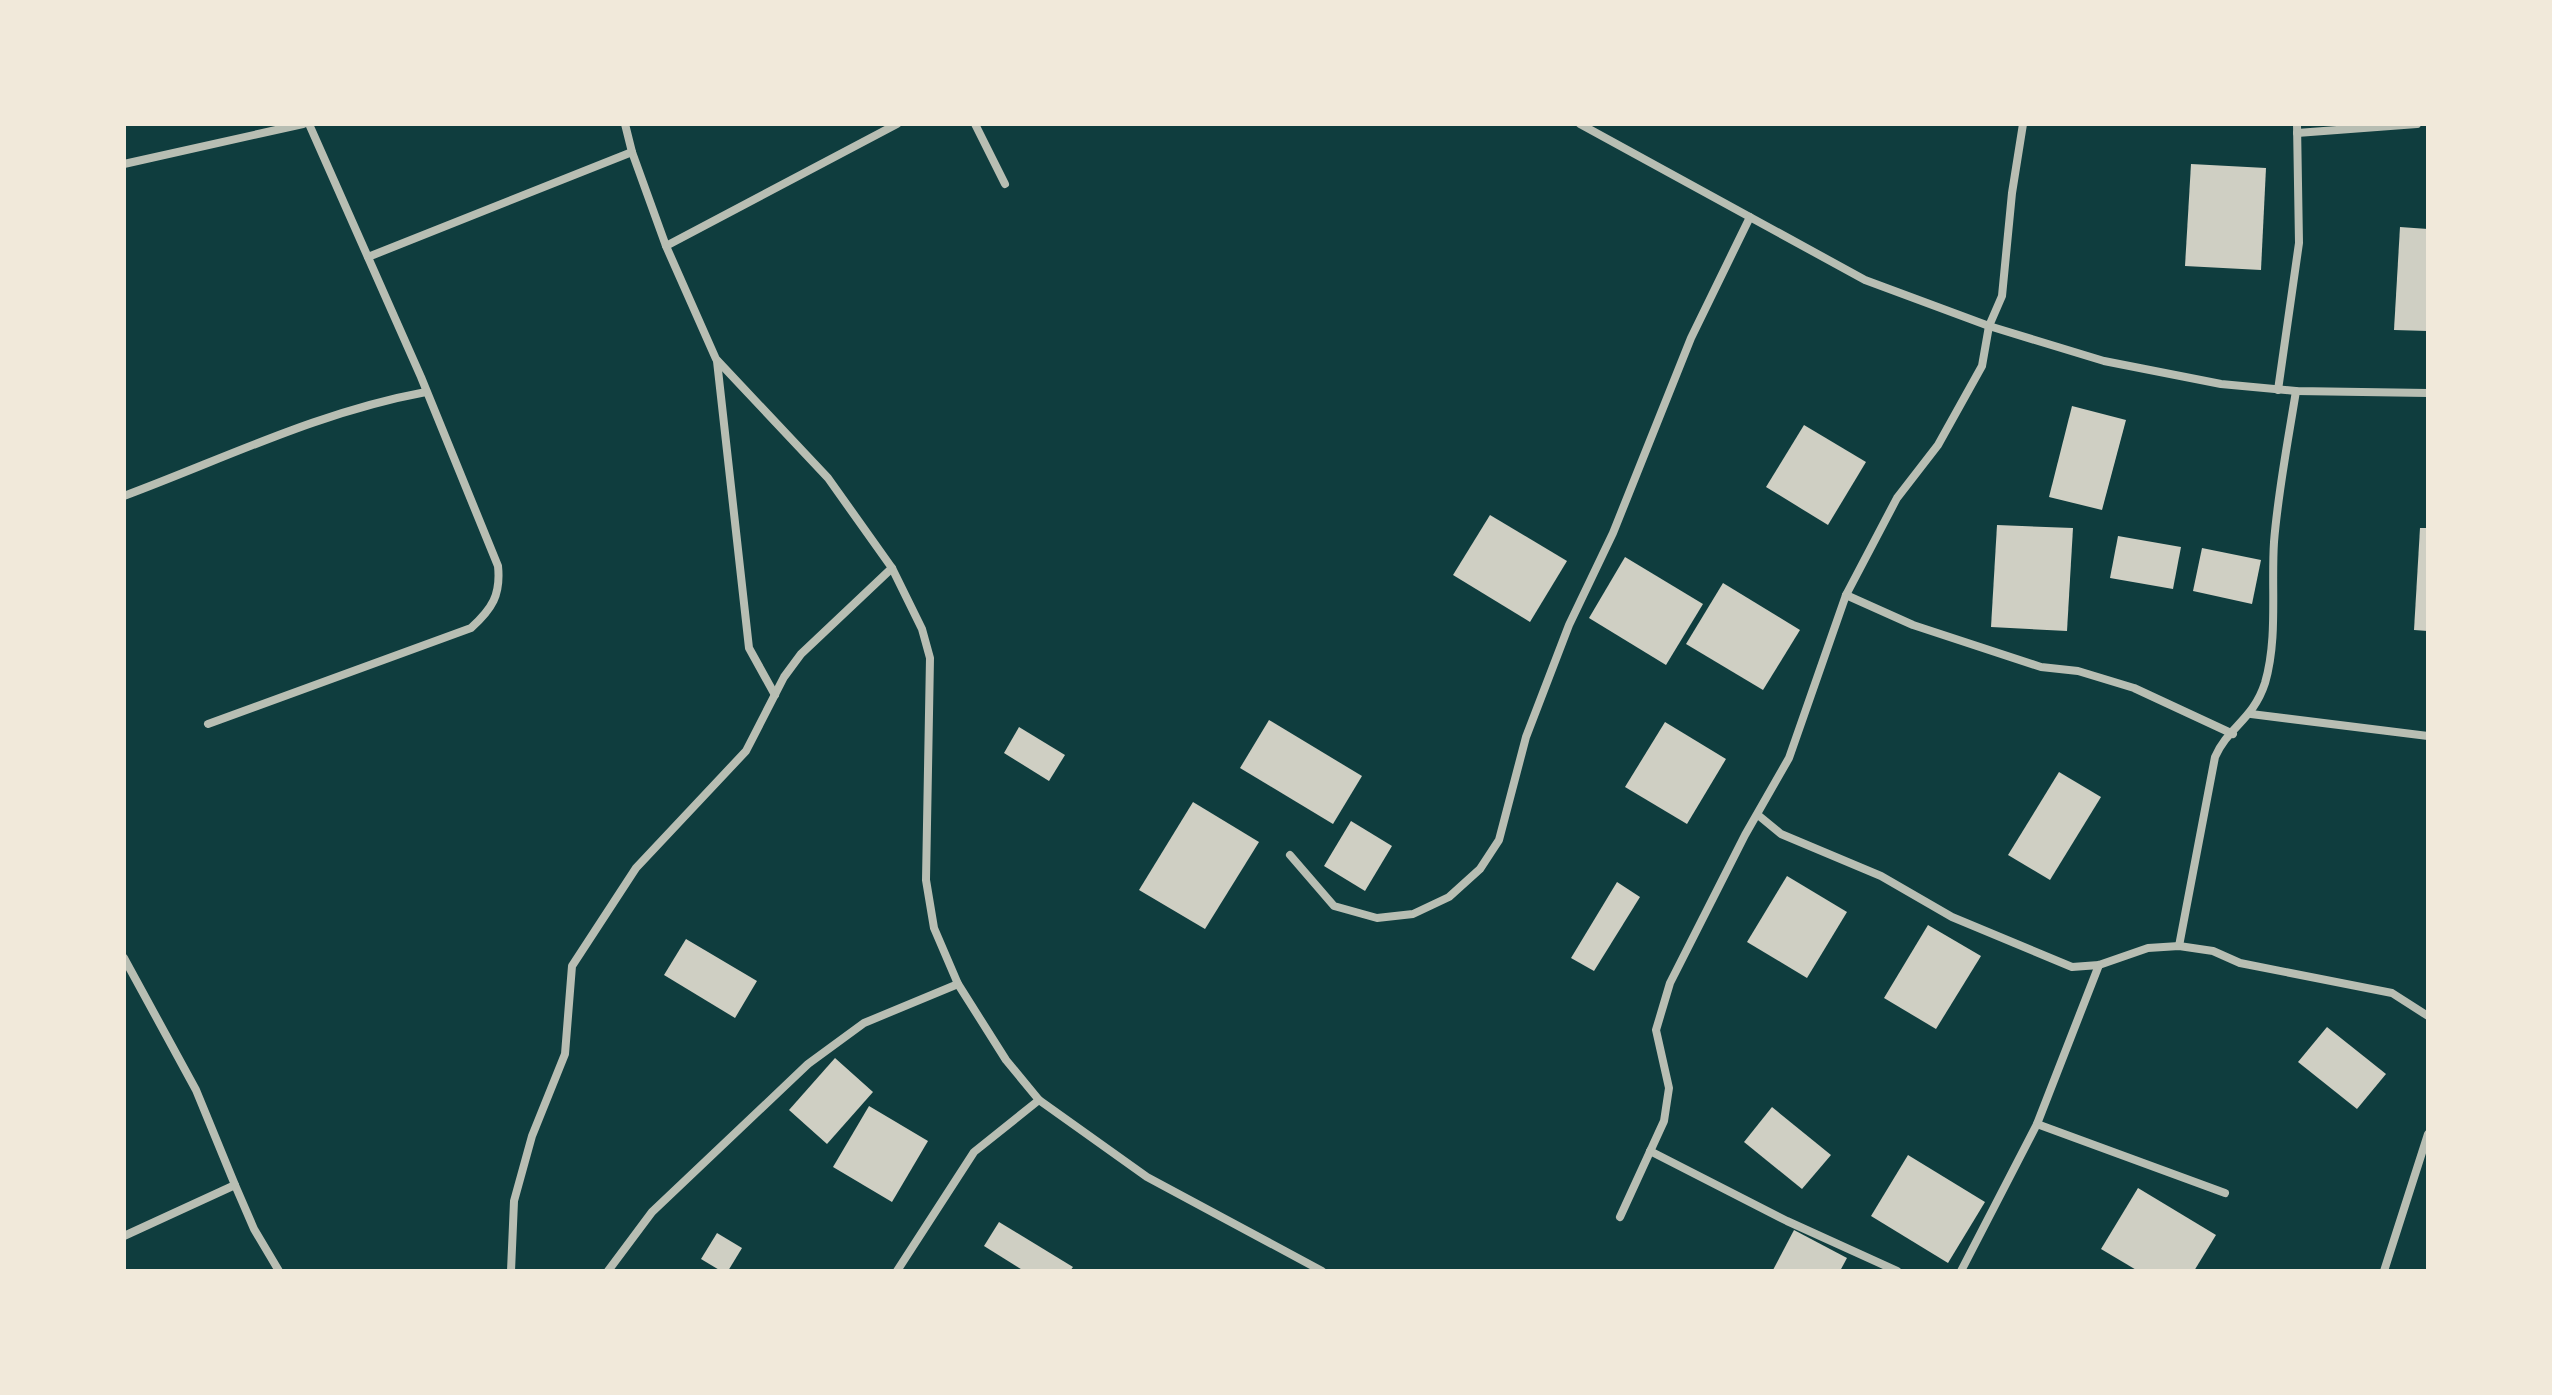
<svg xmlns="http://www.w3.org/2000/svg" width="2552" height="1395" viewBox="0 0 2552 1395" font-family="'Asap Condensed',sans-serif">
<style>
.building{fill:#cfcfc3}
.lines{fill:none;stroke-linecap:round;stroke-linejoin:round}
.minor{stroke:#b8beb3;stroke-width:8}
</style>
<rect width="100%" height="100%" fill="#0f3d3e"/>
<g class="building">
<polygon points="2191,164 2266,168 2261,270 2185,266"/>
<polygon points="2400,227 2428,229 2428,331 2394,330"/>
<polygon points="2072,406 2126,420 2102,510 2049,497"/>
<polygon points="1804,425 1866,462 1828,525 1766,487"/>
<polygon points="1490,515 1567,561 1530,622 1453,575"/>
<polygon points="1997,525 2073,528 2067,631 1991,627"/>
<polygon points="2420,528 2428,528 2428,631 2414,630"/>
<polygon points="2118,536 2181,547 2173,589 2110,578"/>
<polygon points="2202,548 2261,560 2252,604 2193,591"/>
<polygon points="1625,557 1703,604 1666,665 1589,618"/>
<polygon points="1723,583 1800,630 1763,690 1686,644"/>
<polygon points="1269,720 1362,776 1333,824 1240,768"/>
<polygon points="1665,722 1726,759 1687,824 1625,787"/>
<polygon points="1019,727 1065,755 1049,781 1004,753"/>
<polygon points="2059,772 2101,797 2050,880 2008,855"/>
<polygon points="1193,802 1259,842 1205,929 1139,890"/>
<polygon points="1351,821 1392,846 1365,891 1324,866"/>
<polygon points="1787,876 1847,912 1807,978 1747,942"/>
<polygon points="1617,882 1640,897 1594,971 1571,958"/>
<polygon points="1928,925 1981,956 1936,1029 1884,998"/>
<polygon points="686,939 757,981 735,1018 664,975"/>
<polygon points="2327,1027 2386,1074 2357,1109 2298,1062"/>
<polygon points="835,1058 873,1092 827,1144 789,1110"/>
<polygon points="869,1106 928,1141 892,1202 833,1167"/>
<polygon points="1772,1107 1831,1155 1802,1189 1744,1142"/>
<polygon points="1908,1155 1985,1202 1948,1263 1871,1216"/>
<polygon points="2138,1188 2216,1235 2194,1271 2138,1271 2101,1249"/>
<polygon points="999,1222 1073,1267 1070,1271 1024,1271 984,1246"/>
<polygon points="1794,1230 1847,1258 1840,1271 1773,1270"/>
<polygon points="717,1233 742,1248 728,1271 721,1271 701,1259"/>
</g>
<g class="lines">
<g class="minor">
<polyline points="625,124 632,152 666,246 716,359 828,478 892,568 922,629 930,658 926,880 934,928 958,984 1006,1060 1039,1100 1147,1177 1322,1271"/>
<polyline points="975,124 1005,184"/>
<polyline points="1580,124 1865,280 1989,326 2104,361 2221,384 2296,391 2428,393"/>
<polyline points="2297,133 2417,124"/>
<polyline points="124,164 303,124"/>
<polyline points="666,246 897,124"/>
<polyline points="368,257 632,152"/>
<polyline points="717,361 749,648 775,695"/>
<polyline points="2278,390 2299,243 2297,124"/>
<path d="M124,496c102,-38 194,-84 302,-104"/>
<polyline points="1846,595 1913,625 2041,667 2078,671 2134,688 2233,734"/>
<polyline points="2251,714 2428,736"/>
<path d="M208,724l263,-96c21,-19 30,-33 27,-62l-77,-189 -112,-253"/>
<polyline points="1758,815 1781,834 1881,876 1952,917 2072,967 2099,965 2148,948 2179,946 2213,951 2240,963 2392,993 2428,1016"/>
<polyline points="1290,855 1334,906 1377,918 1413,914 1449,897 1480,869 1499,840 1526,737 1569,625 1613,533 1691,338 1750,217"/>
<path d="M2179,946l36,-189c13,-30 38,-37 50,-74 13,-44 6,-95 9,-141 4,-50 14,-101 22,-151"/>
<polyline points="124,958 196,1090 235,1185 124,1236"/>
<polyline points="2037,1124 2225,1193"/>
<polyline points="1650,1151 1787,1221 1897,1271"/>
<polyline points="235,1185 254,1229 279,1271"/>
<polyline points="1620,1217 1664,1121 1669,1088 1656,1030 1670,983 1745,835 1789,758 1846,595 1897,498 1938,445 1982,366 1989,326 2002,296 2012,193 2023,124"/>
<polyline points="511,1271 514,1201 532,1136 565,1054 572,966 636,868 746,751 784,677 801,654 892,568"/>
<polyline points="608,1271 652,1212 808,1064 864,1023 958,984"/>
<polyline points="897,1271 974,1152 1039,1100"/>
<polyline points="1961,1271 2037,1124 2099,965"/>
<polyline points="2384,1271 2428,1134"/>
</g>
</g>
<rect width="2552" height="1395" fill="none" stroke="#f1e9da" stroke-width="252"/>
</svg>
